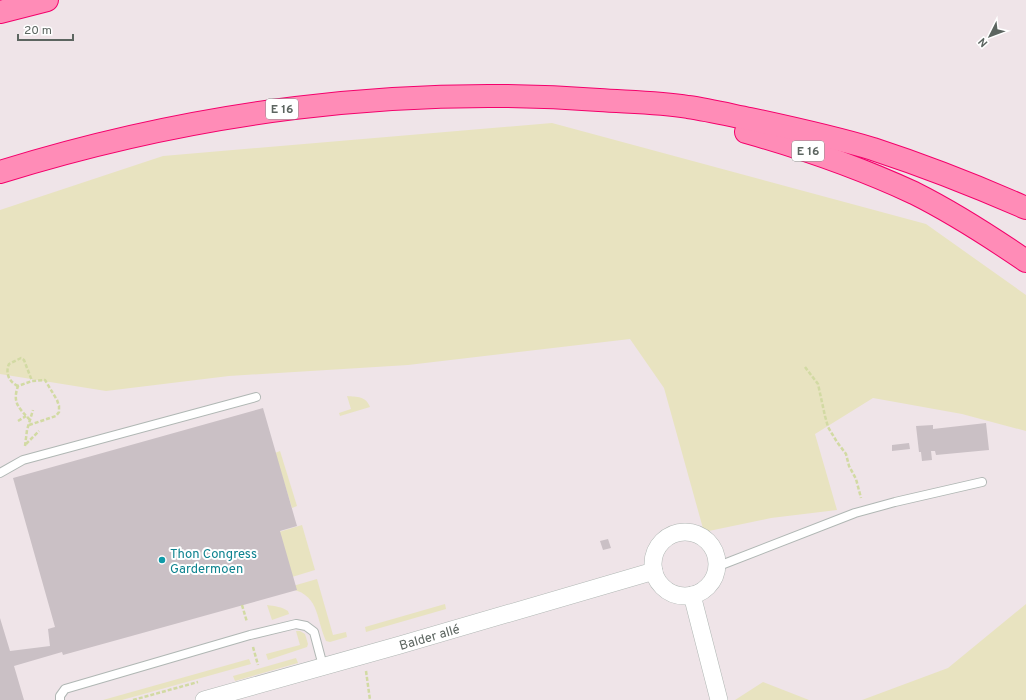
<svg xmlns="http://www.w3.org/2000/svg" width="1026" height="700" viewBox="0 0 1026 700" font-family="Overpass,sans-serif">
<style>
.green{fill:#e8e3c0}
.building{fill:#cac0c5}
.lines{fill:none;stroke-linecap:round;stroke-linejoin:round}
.lane-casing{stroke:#b0b7b4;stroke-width:10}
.street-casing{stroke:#b0b7b4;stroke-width:18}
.highway-casing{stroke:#f4006b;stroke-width:24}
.path{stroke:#d2daa3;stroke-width:2.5;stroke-dasharray:4 2;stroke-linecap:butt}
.lane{stroke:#fff;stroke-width:8}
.street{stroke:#fff;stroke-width:17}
.highway{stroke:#ff8cb7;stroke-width:22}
.culture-dot{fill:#0f9aa8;stroke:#fff;stroke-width:1.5}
.labels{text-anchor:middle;stroke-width:4;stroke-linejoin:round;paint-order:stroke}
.shield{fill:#fff;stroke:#8d9390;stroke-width:1}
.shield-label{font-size:12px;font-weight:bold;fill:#5c6560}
.culture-label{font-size:13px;fill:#0d838f;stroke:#fff;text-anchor:start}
.street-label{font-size:13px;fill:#5c6560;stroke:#fff}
</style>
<rect width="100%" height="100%" fill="#efe4e8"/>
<g class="green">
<polygon points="552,123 926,224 1026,295 1026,431 962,414 873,398 815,434 837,510 771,518 704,532 664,388 630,339 408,365 229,376 106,391 0,374 0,210 163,156"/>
<path d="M347,396c10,1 19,0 23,11l-30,9 -1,-3 12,-4z"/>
<polygon points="280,451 297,506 292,508 275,453"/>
<polygon points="302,525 315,570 292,577 279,532"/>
<path d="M317,579l16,56 13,-3 1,5 -17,5 -4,-1c-11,-25 -6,-48 -40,-53z"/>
<polygon points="445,604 446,609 366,632 365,627"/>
<polygon points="1026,604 1026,700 862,700 948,668"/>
<path d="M267,605c8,1 15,2 21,6l1,3 -17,6z"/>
<polygon points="296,631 300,631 305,634 308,644 307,647 268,660 266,654 300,645"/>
<polygon points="296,658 298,663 235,681 233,676"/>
<polygon points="249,659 251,664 122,700 103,700"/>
<polygon points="763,682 809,700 735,700"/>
</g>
<g class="building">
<polygon points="263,408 297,526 280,531 297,590 63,655 62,652 14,666 24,700 0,700 0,618 10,651 50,646 48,629 55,627 13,478"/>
<polygon points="986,423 989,450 936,455 935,451 931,451 932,460 922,461 921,452 919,452 916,426 933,425 933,429"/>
<polygon points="909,443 910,449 892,451 892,445"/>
<polygon points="608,539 611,548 603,550 600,541"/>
</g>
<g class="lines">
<defs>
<g id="lane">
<polyline points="0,473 23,460 256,397"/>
<polyline points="716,567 855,513 895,502 982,482"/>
<polyline points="60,700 60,696 65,689 250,635 296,624 306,626 314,632 323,666"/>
</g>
<g id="street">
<circle cx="685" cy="564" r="32"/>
<polyline points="692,595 719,700"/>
<path id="s1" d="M204,700l196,-55 254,-74"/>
</g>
<g id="highway">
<polyline points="0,12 47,0"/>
<path d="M746,132c57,16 114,36 168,61 38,19 77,44 112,68"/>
<path d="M0,172c193,-60 397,-87 599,-72 29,2 60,2 89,7 21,3 42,8 62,12 42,9 83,18 123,30 52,17 103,37 153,59"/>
</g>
</defs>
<use href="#lane" class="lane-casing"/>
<use href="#street" class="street-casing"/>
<use href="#highway" class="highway-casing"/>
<g class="path">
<polyline points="805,367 818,384 825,416 828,427 837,442 846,454 849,466 856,479 861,498"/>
<path d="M18,386c-9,-4 -13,-13 -9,-22l12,-6 3,2 8,21"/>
<polyline points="18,421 26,416"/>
<path d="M29,425l27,-9 3,-4v-6l-2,-6 -12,-20 -13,1 -14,5c-6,17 1,22 12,34"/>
<polyline points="26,444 39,431"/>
<polyline points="25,446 27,430 33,410"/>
<polyline points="242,605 247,622"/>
<polyline points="253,647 258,665"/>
<polyline points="366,671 370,700"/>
<polyline points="133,700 198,682"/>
</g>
<use href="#lane" class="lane"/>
<use href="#street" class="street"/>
<use href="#highway" class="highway"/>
</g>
<circle class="culture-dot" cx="162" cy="560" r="4"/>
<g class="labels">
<g class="shield">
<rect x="266" y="99" width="32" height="20" rx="3"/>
<rect x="792" y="141" width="32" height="20" rx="3"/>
</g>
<g class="shield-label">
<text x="282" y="113">E 16</text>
<text x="808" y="155">E 16</text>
</g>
<g class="culture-label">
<text x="170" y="558">Thon Congress<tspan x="170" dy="15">Gardermoen</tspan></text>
</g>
<g class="street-label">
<text dy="5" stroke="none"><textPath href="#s1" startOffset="234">Balder allé</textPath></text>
</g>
</g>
<g transform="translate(990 36) rotate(228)" stroke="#ffffff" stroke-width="3" paint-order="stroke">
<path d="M0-3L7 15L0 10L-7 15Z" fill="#5c6560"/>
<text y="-6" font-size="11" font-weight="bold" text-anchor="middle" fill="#5c6560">N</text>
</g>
<path d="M18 34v6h55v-6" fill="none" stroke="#5c6560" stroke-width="2"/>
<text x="24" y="34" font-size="12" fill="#5c6560" stroke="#ffffff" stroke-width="3" paint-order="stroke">20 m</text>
</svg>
